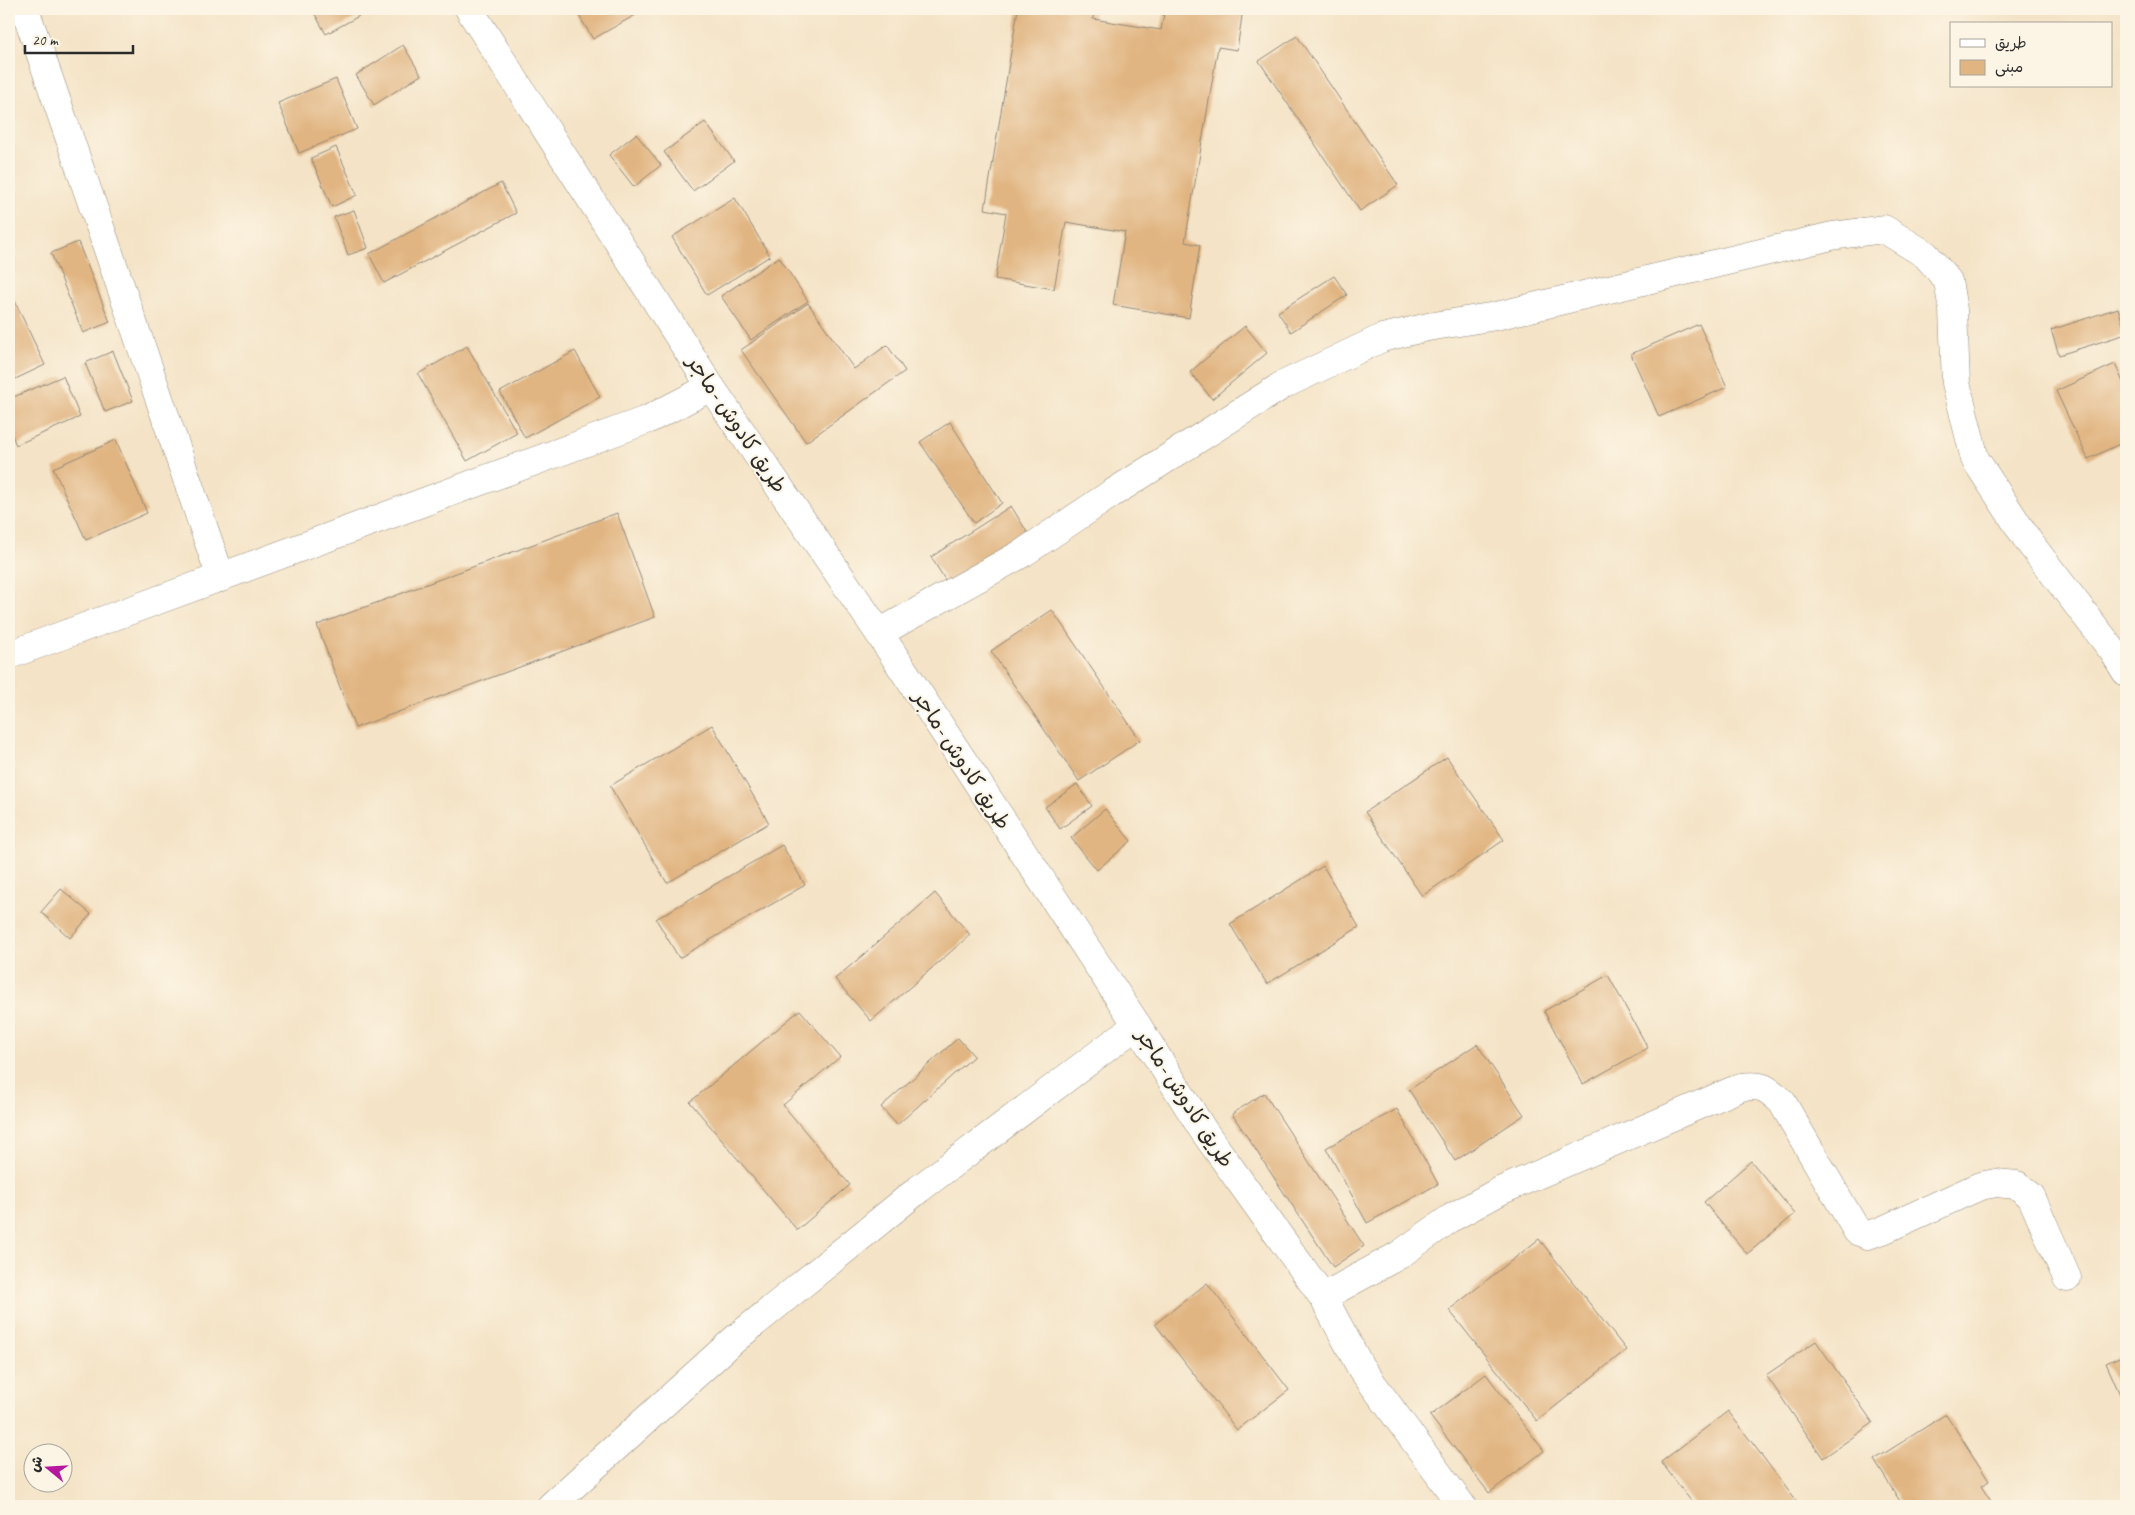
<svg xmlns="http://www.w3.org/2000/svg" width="2135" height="1515" viewBox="0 0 2135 1515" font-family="Caveat,'Playpen Sans Arabic',sans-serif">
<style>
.building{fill:#e1b582}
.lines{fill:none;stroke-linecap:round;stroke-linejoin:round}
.minor-casing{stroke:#908778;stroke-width:29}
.trunk-casing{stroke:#908778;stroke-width:29}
.minor{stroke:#fff;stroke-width:28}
.trunk{stroke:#fff;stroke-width:28}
.labels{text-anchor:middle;stroke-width:4;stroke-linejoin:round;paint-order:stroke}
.street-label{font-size:21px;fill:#2b2b2b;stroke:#fcf5e5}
</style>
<rect width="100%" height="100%" fill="#fcf5e5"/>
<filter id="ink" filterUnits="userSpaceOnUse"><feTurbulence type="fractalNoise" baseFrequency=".02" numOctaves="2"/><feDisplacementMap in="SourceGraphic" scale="10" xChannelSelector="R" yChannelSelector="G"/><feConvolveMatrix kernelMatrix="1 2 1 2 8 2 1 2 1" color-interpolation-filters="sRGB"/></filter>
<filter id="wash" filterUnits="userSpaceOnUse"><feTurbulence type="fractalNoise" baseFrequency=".0096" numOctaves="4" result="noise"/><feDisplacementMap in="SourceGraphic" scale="20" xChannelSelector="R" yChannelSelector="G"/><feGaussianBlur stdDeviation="1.12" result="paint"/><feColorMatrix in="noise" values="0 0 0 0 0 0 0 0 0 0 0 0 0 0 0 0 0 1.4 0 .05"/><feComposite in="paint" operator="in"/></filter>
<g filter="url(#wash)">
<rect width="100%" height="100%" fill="#f4e3c6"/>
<g id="blocks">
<g class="building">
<polygon points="312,9 355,9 359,16 326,34"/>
<polygon points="370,9 390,9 374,16"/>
<polygon points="575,9 646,9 593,39"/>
<polygon points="1018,9 1094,9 1093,19 1161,30 1165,9 1243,9 1237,50 1218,47 1185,242 1200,245 1189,318 1113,305 1125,232 1066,222 1054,289 995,279 1006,213 985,209"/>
<polygon points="1297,36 1398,185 1360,211 1259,61"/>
<polygon points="403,45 421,75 374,105 356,75"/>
<polygon points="336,79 357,129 299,153 278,103"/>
<polygon points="705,122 734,161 693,191 664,152"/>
<polygon points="636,134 661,165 634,187 609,155"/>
<polygon points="336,147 357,195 332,207 311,158"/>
<polygon points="501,183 516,213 384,283 369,254"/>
<polygon points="735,198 770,256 707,295 672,237"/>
<polygon points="354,210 368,248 348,255 334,217"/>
<polygon points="78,242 110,322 83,333 51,253"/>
<polygon points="779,257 808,301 751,340 721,296"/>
<polygon points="1334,276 1347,295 1291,332 1278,312"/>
<polygon points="9,289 45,365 9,382"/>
<polygon points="808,303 854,369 887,345 905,371 806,442 741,350"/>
<polygon points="2118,308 2126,334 2059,355 2051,330"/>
<polygon points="1699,324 1727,387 1659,417 1631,354"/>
<polygon points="1245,326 1267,353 1212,399 1190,372"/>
<polygon points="467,346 517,433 467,461 418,374"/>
<polygon points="113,351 133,401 105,412 85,363"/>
<polygon points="575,351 600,397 525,438 500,392"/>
<polygon points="2115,364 2126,389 2126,441 2088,459 2056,391"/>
<polygon points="63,376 80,417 16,445 9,428 9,399"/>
<polygon points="950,422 1002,503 974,523 920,442"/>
<polygon points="116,440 147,513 86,540 53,468"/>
<polygon points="1011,506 1029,535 949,586 931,557"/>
<polygon points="617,513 655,617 355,728 317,625"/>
<polygon points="1052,610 1140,740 1079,781 991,651"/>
<polygon points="712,725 769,823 667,883 610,786"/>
<polygon points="1447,757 1504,840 1422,896 1365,812"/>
<polygon points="1077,784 1092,806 1060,829 1045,807"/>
<polygon points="1105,809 1131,841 1097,870 1071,838"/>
<polygon points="782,845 805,885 679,958 656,919"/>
<polygon points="1323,866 1359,927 1267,984 1230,924"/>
<polygon points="61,889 91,914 70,938 41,912"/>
<polygon points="935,893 970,935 871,1021 835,979"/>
<polygon points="1608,975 1648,1048 1583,1084 1544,1011"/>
<polygon points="800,1010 840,1057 783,1105 850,1185 797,1230 690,1102"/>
<polygon points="958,1038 974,1056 897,1125 881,1107"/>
<polygon points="1477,1044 1524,1115 1455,1161 1409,1090"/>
<polygon points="1264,1093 1364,1246 1333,1267 1232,1114"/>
<polygon points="1397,1109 1438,1184 1367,1223 1326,1148"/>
<polygon points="1751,1161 1795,1214 1747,1254 1704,1202"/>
<polygon points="1539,1239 1626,1350 1537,1421 1449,1310"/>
<polygon points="1207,1283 1289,1390 1237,1430 1155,1324"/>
<polygon points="1816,1341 1873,1423 1823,1458 1766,1375"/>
<polygon points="2126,1354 2126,1408 2106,1363"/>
<polygon points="1486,1374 1544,1451 1489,1493 1430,1416"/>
<polygon points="1728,1411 1800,1506 1695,1506 1661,1462"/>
<polygon points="1946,1414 1989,1481 1981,1486 1994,1506 1903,1506 1874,1460"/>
</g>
</g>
</g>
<g filter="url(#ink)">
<use href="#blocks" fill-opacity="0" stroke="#908778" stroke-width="1"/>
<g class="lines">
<defs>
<g id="minor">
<polyline points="25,9 221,578"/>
<polyline points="879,633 1023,553 1111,494 1283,385 1382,338 1428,327 1496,316 1832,236 1884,229 1926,255 1948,281 1953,310 1956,383 1975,459 2029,542 2113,651 2126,672"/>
<polyline points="9,655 649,419 711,387"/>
<path d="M1323,1297l76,-42 52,-37 49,-27 241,-104c21,-3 26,1 41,15l75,129 11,4 15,-5 97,-44 16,-3 21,2 14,11 36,82"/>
<polyline points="551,1506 735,1339 919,1189 1137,1025"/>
</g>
<polyline id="trunk" points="469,9 711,387 879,633 1137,1025 1203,1130 1323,1297 1361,1368 1462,1506"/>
</defs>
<use href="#minor" class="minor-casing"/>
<use href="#trunk" class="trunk-casing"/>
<use href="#minor" class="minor"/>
<use href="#trunk" class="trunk"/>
</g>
</g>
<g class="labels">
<g class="street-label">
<text transform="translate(737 424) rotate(56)" y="7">طريق كادوش -ماجر</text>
<text transform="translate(962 760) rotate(57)" y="7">طريق كادوش -ماجر</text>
<text transform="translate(1185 1098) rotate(57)" y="7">طريق كادوش -ماجر</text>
</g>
</g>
<rect width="2135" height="1515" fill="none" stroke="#fcf5e5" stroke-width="30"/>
<rect x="1950" y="22" width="162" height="65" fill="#fcf5e5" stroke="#a8a49b"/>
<rect x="1960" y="39" width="25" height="8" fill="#ffffff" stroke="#a8a49b"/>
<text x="1995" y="48" font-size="15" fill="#2b2b2b">طريق</text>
<rect x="1960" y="60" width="25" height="15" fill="#e1b582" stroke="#a8a49b"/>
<text x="1995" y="72" font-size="15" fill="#2b2b2b">مبنى</text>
<g transform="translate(48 1468) rotate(288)"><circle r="24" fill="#fcf5e5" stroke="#a8a49b"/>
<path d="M0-4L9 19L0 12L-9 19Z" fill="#b5179e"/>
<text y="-8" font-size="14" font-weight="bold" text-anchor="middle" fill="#2b2b2b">ش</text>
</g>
<path d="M25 45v8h108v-8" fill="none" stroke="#2b2b2b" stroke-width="2.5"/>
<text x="32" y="45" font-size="15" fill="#2b2b2b" stroke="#fcf5e5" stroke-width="4" paint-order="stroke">20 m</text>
</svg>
